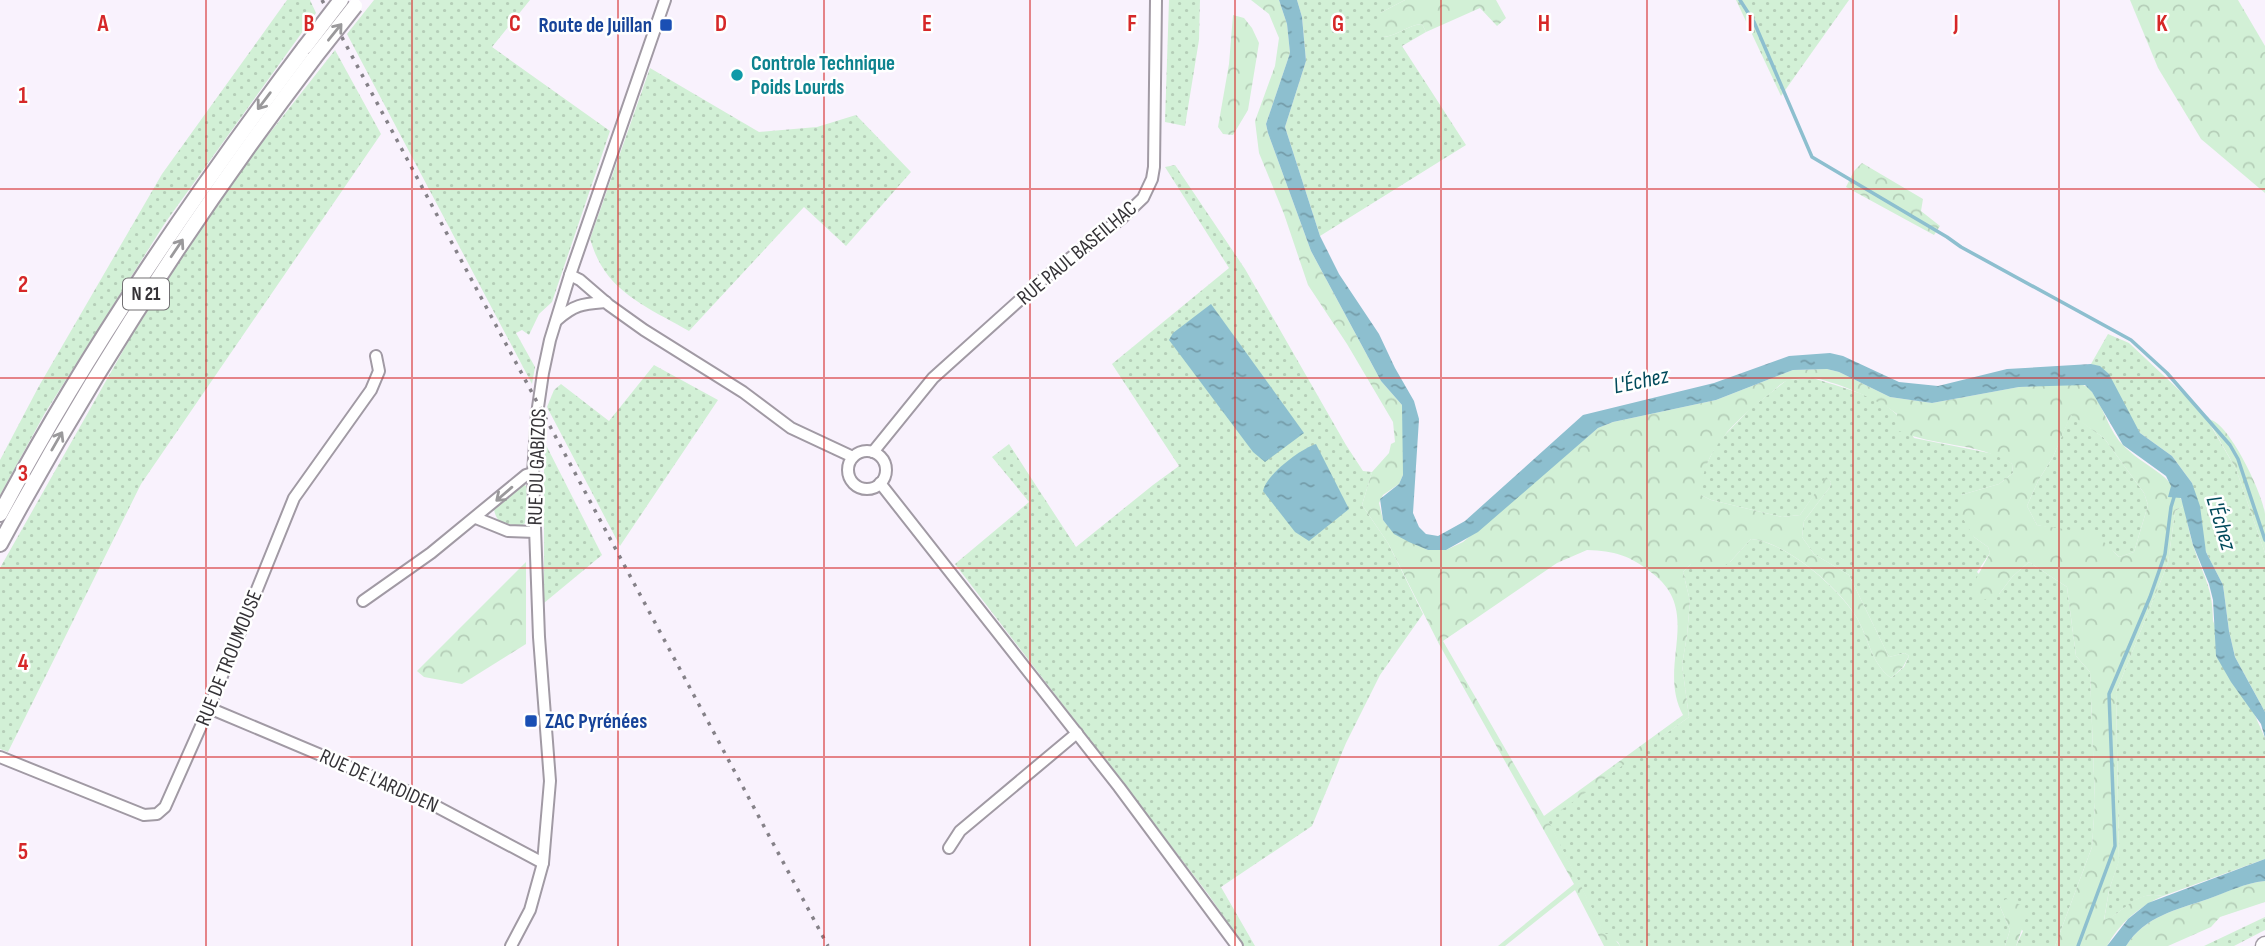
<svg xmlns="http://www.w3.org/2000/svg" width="2265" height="946" viewBox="0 0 2265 946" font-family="'Sofia Sans Condensed',sans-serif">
  <defs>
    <pattern id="grass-dots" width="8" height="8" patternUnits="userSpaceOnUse" patternTransform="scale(1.75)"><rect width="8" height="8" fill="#d2f0d6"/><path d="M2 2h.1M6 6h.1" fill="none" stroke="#b5ceb8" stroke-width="1.8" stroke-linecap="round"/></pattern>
    <pattern id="forest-crowns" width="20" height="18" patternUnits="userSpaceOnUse" patternTransform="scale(1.75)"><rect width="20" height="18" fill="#d2f0d6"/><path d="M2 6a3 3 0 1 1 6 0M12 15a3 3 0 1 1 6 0" fill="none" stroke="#b5ceb8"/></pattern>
    <pattern id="water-ripples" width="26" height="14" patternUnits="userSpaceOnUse" patternTransform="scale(1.75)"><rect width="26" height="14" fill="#8dbfcf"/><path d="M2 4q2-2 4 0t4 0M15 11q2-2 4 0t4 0" fill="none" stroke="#749ca9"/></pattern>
  </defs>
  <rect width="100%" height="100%" fill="#f9f2fd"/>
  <g fill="url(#grass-dots)">
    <path d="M 287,0 L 310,0 L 316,13 L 165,223 L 45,413 L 0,495 L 0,460 L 39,386 L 162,174 Z"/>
    <path d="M 374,0 L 530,0 L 492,47 L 610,131 L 552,302 L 539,314 L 529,335 L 522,330 L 516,333 L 535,367 L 532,384 L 347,34 Z"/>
    <path d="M 1169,0 L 1200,0 L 1199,40 L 1185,126 L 1165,122 Z"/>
    <path d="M 1297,0 L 1405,0 L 1380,13 L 1383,37 C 1397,36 1408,25 1422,24 L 1426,32 L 1402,46 L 1466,145 L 1320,236 L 1285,127 L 1306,61 L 1302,17 Z"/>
    <path d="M 1736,0 L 1849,0 L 1781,96 Z"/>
    <path d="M 335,50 L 381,134 L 141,484 L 8,752 L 0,749 L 0,568 L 128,342 L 189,243 L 243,167 Z"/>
    <path d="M 650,68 L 759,132 L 817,127 L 856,115 L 911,172 L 846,246 L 804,207 L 689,331 C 658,313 619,297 601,265 C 596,257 593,248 590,239 Z"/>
    <path d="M 1175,165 L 1245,269 L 1346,445 L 1363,471 L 1372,472 L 1362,505 L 1388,543 L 1423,614 L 1380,675 L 1346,743 L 1312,826 L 1221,887 L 1255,946 L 1244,946 L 1208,894 L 955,564 L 1029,502 L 992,457 L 1009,444 L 1076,547 L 1153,485 L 1179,466 L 1112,364 L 1229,268 L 1165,167 Z"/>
    <path d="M 2108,334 L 2129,343 L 2211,420 L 2211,426 L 2236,469 L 2265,553 L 2265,712 L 2235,657 L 2229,631 L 2223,585 L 2206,552 L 2192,483 L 2172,456 L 2140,433 L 2100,367 L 2091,364 Z"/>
    <path d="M 654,365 L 718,400 L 620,546 L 547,407 L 554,390 L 561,384 L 609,421 Z"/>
    <path d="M 1813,378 C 1839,387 1873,394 1894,412 C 1902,419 1908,429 1914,438 L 1999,455 L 2012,464 L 2013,473 L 1999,484 L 1961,495 L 1974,537 L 1988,547 L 1990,553 L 1977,572 L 1999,594 L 2013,576 L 2029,562 L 2067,587 L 2076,656 L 2090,672 L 2095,802 L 2092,847 L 2055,946 L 2016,946 L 2023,931 L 1999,904 L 2010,930 L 2005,946 L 1620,946 L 1618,942 L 1605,935 L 1547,819 L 1689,717 L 1682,665 L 1687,635 L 1690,601 L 1683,572 L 1691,564 L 1730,562 L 1751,539 C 1786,542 1839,588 1857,618 C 1869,639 1871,663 1891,678 L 1904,667 L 1909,656 L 1905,653 L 1889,657 L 1849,575 L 1814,554 L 1802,537 L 1804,521 L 1830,487 L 1831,482 L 1826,478 L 1800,515 L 1782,517 L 1711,500 L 1701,495 L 1701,476 L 1717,443 L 1751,408 L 1787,380 Z"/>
    <path d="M 2071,414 L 2104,438 L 2144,493 L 2148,505 L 2134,552 L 2119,557 C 2104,538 2061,530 2037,525 L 2027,506 L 2038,481 L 2053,457 Z"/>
    <path d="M 546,445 L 602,555 L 544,603 L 544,463 Z"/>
    <path d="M 524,484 L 527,487 L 525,523 L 523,525 C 510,525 496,526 494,509 L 518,486 Z"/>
    <path d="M 2184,506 C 2187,519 2189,533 2193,545 C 2203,576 2213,587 2213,621 L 2265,738 L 2265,859 L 2163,896 C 2136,890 2125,912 2104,921 L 2109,890 L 2119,860 L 2116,692 L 2168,563 L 2175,511 Z"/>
    <path d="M 2265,917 L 2265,930 L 2234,946 L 2204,946 Z"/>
  </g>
  <g fill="url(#forest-crowns)" fill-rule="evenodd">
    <path d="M 1251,0 L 1279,0 L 1287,24 L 1290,53 L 1266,124 L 1268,133 L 1311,251 L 1381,381 L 1402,405 L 1404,413 L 1403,475 L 1399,484 L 1383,495 L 1379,503 L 1383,520 L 1394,533 L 1428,550 L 1446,550 L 1463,542 L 1598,428 L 1613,422 L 1716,400 L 1793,370 L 1827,369 L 1839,372 L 1890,397 L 1932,403 L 2019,387 L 2078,383 L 2088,387 C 2103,403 2107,428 2122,444 C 2144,468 2171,471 2184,506 L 2175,511 L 2168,563 L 2116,692 L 2119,861 L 2109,890 L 2104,920 C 2127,912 2133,890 2163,896 C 2140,906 2119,923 2107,946 L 2055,946 L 2092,847 L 2095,802 L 2090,672 L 2076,656 L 2067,587 L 2029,562 L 2013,576 L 1999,594 L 1976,603 L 1970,590 L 1990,553 L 1988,547 L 1974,537 L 1956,507 L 1961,495 L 1999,484 L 2013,473 L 2012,464 C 1979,442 1933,447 1897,430 L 1897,414 C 1881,401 1833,380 1812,378 C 1806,377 1797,379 1790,380 C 1782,381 1775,390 1768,395 C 1736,420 1701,451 1701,495 L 1711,500 L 1782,517 L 1800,515 L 1826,477 L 1831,482 L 1830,487 L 1804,521 L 1802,537 L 1814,554 L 1849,575 L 1889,657 L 1905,653 L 1909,656 L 1903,667 L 1891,678 C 1871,663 1869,639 1857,618 C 1840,588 1786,542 1751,539 L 1730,562 L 1713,573 L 1691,564 L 1683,572 L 1690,601 L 1687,635 L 1682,665 L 1689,717 L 1548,820 L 1605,934 L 1611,934 L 1620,946 L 1604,946 L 1575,890 L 1505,946 L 1498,946 L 1574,884 L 1439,644 L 1388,543 L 1362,505 L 1372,472 L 1389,453 L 1391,444 L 1395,442 L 1393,422 L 1347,344 L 1308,285 L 1284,214 L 1259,153 L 1255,121 L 1275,66 L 1279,38 L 1269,14 ZM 2071,415 L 2104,438 L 2144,493 L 2148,505 L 2134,552 L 2119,557 L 2096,534 L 2037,525 L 2027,506 L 2038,481 L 2053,457 ZM 1587,550 C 1615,551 1629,555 1652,573 C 1704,612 1656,666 1683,715 L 1544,816 L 1443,641 L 1557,563 Z"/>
    <path d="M 1405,0 L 1496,0 L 1506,18 L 1497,26 L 1480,8 L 1426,32 L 1422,24 C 1408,25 1397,36 1383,37 L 1375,29 L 1380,13 Z"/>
    <path d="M 2130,0 L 2238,0 L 2265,46 L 2265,193 L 2201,139 L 2158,68 Z"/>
    <path d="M 1233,15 L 1244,18 L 1252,28 L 1259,43 L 1248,110 L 1233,135 L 1223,134 L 1218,127 L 1229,64 Z"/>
    <path d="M 1862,163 L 1923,199 L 1921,211 L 1940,226 L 1934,235 L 1846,187 L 1854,171 Z"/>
    <path d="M 2211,420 C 2230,425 2263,494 2265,514 C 2265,526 2265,540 2265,553 L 2236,469 L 2211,425 Z"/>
    <path d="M 526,562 L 526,644 L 462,684 L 424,677 L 417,671 Z"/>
    <path d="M 2265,881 L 2265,902 L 2220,917 L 2211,927 L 2168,946 L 2126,946 C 2145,916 2176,910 2208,899 C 2227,892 2244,883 2265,881 Z"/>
    <path d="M 2006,899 L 2021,905 L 2026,918 L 2016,946 L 2005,946 L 2010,930 L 1999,904 Z"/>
  </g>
  <g fill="url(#water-ripples)">
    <path d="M 1279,0 L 1297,0 L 1302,17 L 1306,61 L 1285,127 L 1320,236 L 1339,274 L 1379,334 L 1395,368 L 1414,401 L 1419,419 L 1413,513 L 1419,527 L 1426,534 L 1438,536 L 1465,521 L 1583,415 L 1714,383 L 1789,356 L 1830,353 L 1843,356 L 1899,382 L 1938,386 L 2007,369 L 2091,364 L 2100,366 L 2109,374 L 2140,433 L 2172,456 L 2192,483 L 2200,506 L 2206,552 L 2223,585 L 2229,631 L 2235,657 L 2265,712 L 2265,738 L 2261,724 L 2231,682 L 2216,656 L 2213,600 L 2209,584 L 2193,545 L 2181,498 L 2168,497 L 2171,486 L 2166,476 L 2123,445 L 2092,392 L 2085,385 L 2019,387 L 1932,403 L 1890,397 L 1839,372 L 1827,369 L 1793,370 L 1716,400 L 1613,422 L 1598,428 L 1478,532 L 1446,550 L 1428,550 L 1409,542 L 1394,534 L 1383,520 L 1380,499 L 1399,484 L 1403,475 L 1402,405 L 1381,381 L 1311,251 L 1268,133 L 1266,124 L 1290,53 L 1287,24 Z"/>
    <path d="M 1211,304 L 1304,433 L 1265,462 L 1253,452 L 1169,340 L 1173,333 Z"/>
    <path d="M 1316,444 L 1349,509 L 1309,541 L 1295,532 L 1263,491 C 1266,475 1300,449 1316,444 Z"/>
    <path d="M 2265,859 L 2265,881 C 2244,883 2228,892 2208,899 C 2176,910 2145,916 2126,946 L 2107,946 L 2128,919 L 2148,903 Z"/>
  </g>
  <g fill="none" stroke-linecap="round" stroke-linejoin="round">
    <g stroke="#8dbfcf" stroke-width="3.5">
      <path d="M 1740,0 L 1754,22 L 1812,157 L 1947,237 L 1961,247 L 2131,340 L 2167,373 L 2230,445 L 2238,459 L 2265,540"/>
      <path d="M 2078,946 L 2115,846 L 2109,694 L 2150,597 L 2165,554 L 2171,507 L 2175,494"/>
    </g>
    <g stroke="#a19aa4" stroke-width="14">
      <g id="minor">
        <path d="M 570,275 L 580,280 L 609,305 L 644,330 L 743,392 L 791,428 L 853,457"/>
        <path d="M 557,320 C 575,304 583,304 606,302"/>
        <circle cx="867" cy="470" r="19"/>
        <path d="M 873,452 L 933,378 L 1042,280 L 1122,218 L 1143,198 L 1152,179 L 1154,167 L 1156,0"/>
        <path d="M 880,483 L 1119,787 L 1237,946"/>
        <path d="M 476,518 L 508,531 L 535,532"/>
        <path d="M 363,601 L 431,553 L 526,475 L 533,473"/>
        <path d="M 209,708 L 411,793 L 543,863"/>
        <path d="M 0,757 L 144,815 L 157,814 L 165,807 L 209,708 L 294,498 L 371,390 L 379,371 L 376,356"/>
        <path d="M 949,848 L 960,831 L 1077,733"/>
        <path d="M 511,946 L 530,910 L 543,863 L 550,781 L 539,637 L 533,473 L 537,414 L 543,373 L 550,340 L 570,275 L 665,0"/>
      </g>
    </g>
    <g stroke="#a19aa4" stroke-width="18">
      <g id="major">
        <path d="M 0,514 C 88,349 193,196 305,47"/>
        <path d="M 0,544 C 92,373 197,212 314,58"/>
      </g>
    </g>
    <g stroke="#a19aa4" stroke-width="19">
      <path id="highway" d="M 2264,946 L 2265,945"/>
    </g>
    <use href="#minor" stroke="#fff" stroke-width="10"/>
    <use href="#major" stroke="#fff" stroke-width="14"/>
    <use href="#highway" stroke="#fff" stroke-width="16"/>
    <path stroke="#858188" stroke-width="3.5" stroke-dasharray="3.5 7" stroke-linecap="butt" d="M 322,0 L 828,946"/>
    <g stroke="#a19aa4" stroke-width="18" stroke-linecap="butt">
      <g id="major-bridge">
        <path d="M 305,47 L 341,0"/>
        <path d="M 314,58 L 355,6"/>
      </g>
    </g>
    <use href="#major-bridge" stroke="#fff" stroke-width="14"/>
  </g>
  <defs><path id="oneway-shaft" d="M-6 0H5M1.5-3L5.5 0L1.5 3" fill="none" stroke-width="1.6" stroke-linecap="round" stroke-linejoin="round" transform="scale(1.75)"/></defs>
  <g stroke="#9a999b">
    <use href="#oneway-shaft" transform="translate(335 32) rotate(-51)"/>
    <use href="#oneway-shaft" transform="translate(264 101) rotate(127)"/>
    <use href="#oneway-shaft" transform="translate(177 248) rotate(-56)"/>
    <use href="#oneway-shaft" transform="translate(57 441) rotate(-60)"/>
    <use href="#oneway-shaft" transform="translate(504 494) rotate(139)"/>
  </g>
  <path fill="none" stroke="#d62828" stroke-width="2" stroke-opacity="0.55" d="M 206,0 L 206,946M 412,0 L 412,946M 618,0 L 618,946M 824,0 L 824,946M 1030,0 L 1030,946M 1235,0 L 1235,946M 1441,0 L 1441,946M 1647,0 L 1647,946M 1853,0 L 1853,946M 2059,0 L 2059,946M 0,189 L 2265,189M 0,378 L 2265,378M 0,568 L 2265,568M 0,757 L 2265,757"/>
  <g fill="#1a4fb4" stroke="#fff" stroke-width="2.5">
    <rect x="659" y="18" width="14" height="14" rx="3.5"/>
    <rect x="524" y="714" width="14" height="14" rx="3.5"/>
  </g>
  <circle fill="#0f9aa8" stroke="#fff" stroke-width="2.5" cx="737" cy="75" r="7"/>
  <g text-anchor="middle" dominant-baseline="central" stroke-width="5" stroke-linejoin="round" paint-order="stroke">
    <rect fill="#fff" stroke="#727073" stroke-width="2" x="123" y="278.5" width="46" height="31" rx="5"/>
    <g font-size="19" font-weight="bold" fill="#353337">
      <text x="146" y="294">N 21</text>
    </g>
    <g font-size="21" font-weight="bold" fill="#164399" stroke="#fff" text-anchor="end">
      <text x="652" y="25">Route de Juillan</text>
      <text x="545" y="721" text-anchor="start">ZAC Pyrénées</text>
    </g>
    <g font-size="21" font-weight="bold" fill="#0d838f" stroke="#fff" text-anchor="start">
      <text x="751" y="63">Controle Technique<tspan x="751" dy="24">Poids Lourds</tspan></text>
    </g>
    <g font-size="21" fill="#353337" stroke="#fff">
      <text transform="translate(1077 253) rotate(-40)">RUE PAUL BASEILHAC</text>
      <text transform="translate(537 467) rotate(-88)">RUE DU GABIZOS</text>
      <text transform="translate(229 658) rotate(-68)">RUE DE TROUMOUSE</text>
      <text transform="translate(379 781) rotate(24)">RUE DE L'ARDIDEN</text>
    </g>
    <g font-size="23" font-style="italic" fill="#004a5b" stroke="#fff">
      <text transform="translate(1641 381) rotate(-12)">L'Échez</text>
      <text transform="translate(2221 523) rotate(73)">L'Échez</text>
    </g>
  </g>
  <g font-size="23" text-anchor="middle" font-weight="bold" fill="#d62828" stroke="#fff" stroke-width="5" stroke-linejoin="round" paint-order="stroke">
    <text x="103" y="31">A</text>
    <text x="309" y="31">B</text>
    <text x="515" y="31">C</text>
    <text x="721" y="31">D</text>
    <text x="927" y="31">E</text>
    <text x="1132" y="31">F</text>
    <text x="1338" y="31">G</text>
    <text x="1544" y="31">H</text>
    <text x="1750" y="31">I</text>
    <text x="1956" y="31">J</text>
    <text x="2162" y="31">K</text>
    <text x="23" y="103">1</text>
    <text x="23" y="292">2</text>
    <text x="23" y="481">3</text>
    <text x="23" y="670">4</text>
    <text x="23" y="859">5</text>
  </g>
</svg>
